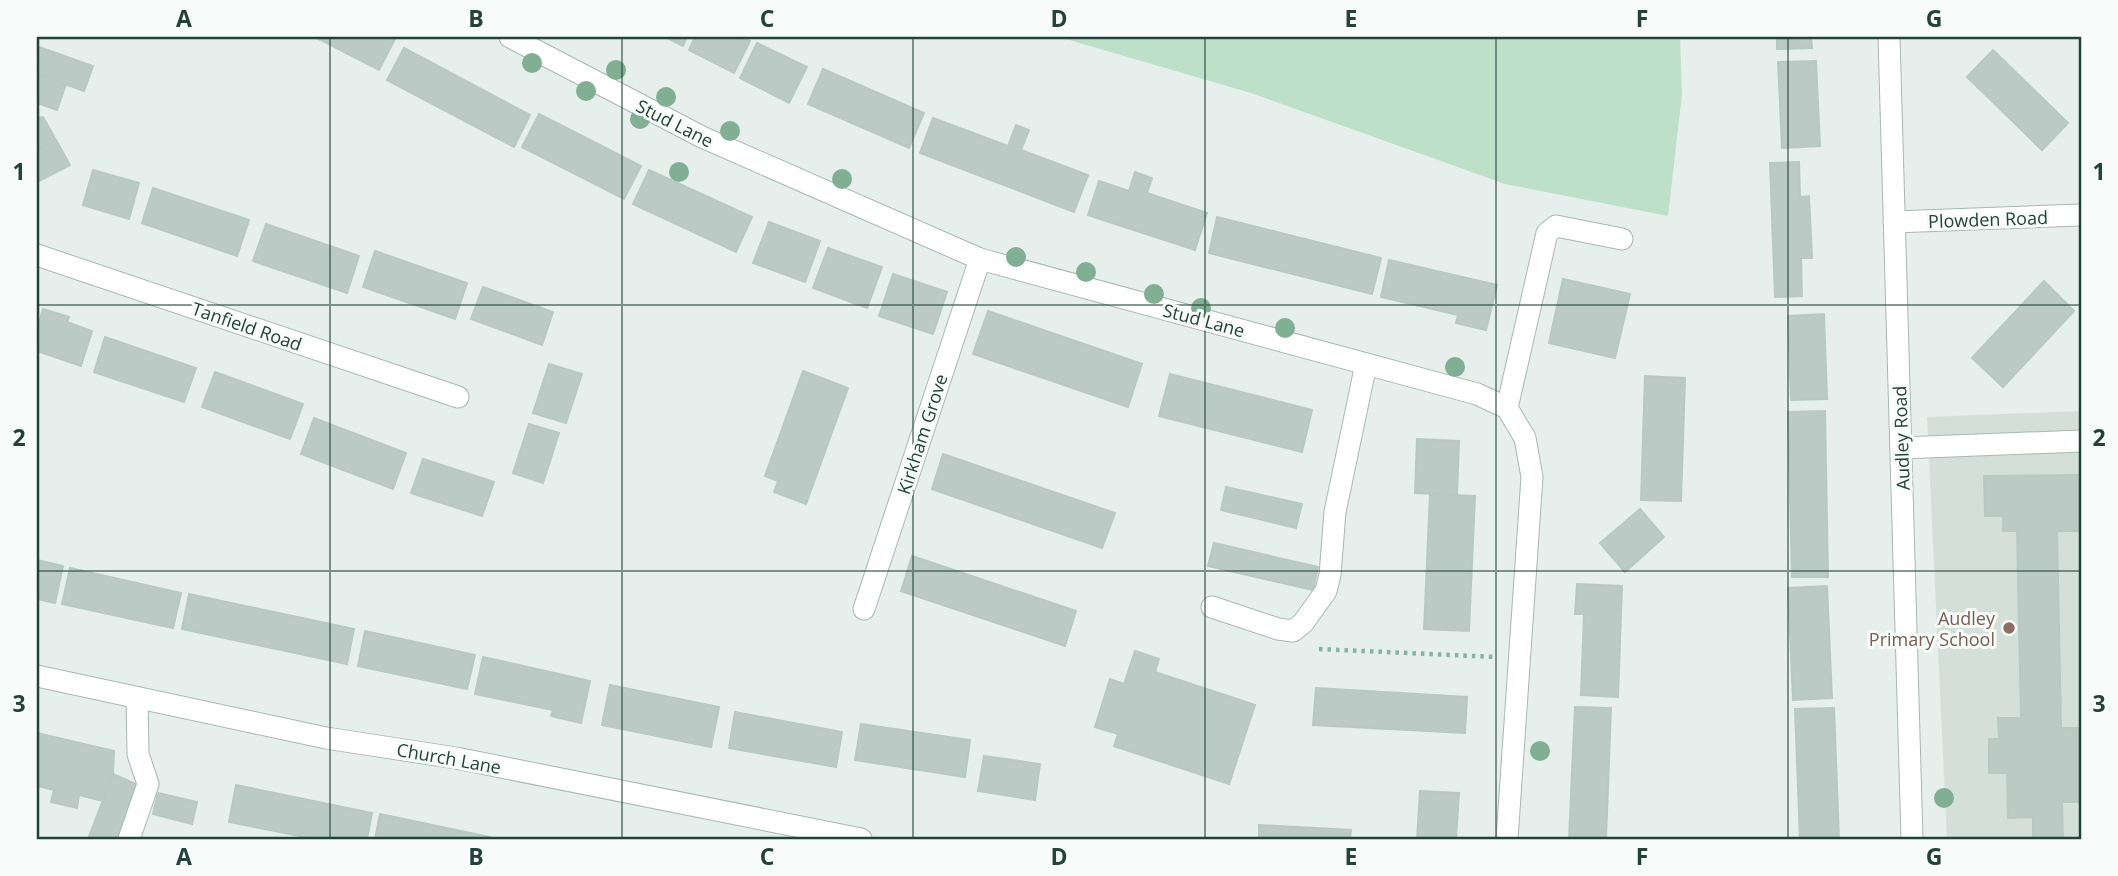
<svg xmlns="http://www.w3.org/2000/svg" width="2118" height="876" viewBox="0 0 2118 876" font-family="'Open Sans',sans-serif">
  <rect width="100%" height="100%" fill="#e6efeb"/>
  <path fill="#d4dfda" d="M 2081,411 L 2081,839 L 1947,839 L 1927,417 Z"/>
  <path fill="#bfe0c8" d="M 1059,37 L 1680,37 L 1682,94 L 1668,216 L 1505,184 L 1251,93 Z"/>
  <g fill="#bbcac4" stroke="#b8c9c2" stroke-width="2">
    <path d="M 315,37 L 396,37 L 379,70 Z"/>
    <path d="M 665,37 L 687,37 L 683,46 Z"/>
    <path d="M 695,37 L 741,37 L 750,41 L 734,73 L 689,50 Z"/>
    <path d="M 1777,37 L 1811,37 L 1812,48 L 1777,49 Z"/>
    <path d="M 757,43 L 807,67 L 789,103 L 740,78 Z"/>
    <path d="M 39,47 L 93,66 L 84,91 L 37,74 Z"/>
    <path d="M 404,48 L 530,115 L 514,147 L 387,80 Z"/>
    <path d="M 1993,50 L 2068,123 L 2042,150 L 1967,77 Z"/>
    <path d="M 1816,61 L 1820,146 L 1782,148 L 1778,62 Z"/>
    <path d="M 823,69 L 924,113 L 909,148 L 808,104 Z"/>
    <path d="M 37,74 L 66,84 L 57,110 L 37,103 Z"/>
    <path d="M 539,114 L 641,166 L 624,199 L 522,147 Z"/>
    <path d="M 43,117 L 56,140 L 37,150 L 37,118 Z"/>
    <path d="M 933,118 L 1008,146 L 1016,125 L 1029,130 L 1021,150 L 1088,175 L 1074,212 L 920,153 Z"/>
    <path d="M 56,140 L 70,165 L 37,182 L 37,150 Z"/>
    <path d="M 1799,162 L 1800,197 L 1809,196 L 1812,258 L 1801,258 L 1802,296 L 1775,297 L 1770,163 Z"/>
    <path d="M 93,170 L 139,183 L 129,219 L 83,205 Z"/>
    <path d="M 649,170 L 752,217 L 736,252 L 633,204 Z"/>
    <path d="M 1135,172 L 1152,178 L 1147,193 L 1207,213 L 1195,250 L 1088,215 L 1099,181 L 1129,191 Z"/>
    <path d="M 153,188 L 249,220 L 237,256 L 142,223 Z"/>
    <path d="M 1217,217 L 1381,258 L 1372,294 L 1209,253 Z"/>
    <path d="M 769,222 L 820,241 L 805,282 L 753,263 Z"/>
    <path d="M 266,224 L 359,256 L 347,293 L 253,261 Z"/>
    <path d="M 828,248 L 882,267 L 867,308 L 813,288 Z"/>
    <path d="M 375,251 L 467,283 L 455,319 L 363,287 Z"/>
    <path d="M 1389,260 L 1497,285 L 1486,330 L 1456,323 L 1458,315 L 1381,297 Z"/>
    <path d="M 893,274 L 947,292 L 933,334 L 879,316 Z"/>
    <path d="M 1563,279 L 1630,294 L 1615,358 L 1549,343 Z"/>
    <path d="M 2044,281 L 2074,311 L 2003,387 L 1972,358 Z"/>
    <path d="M 483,287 L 553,312 L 542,345 L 471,319 Z"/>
    <path d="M 43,309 L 69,317 L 67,322 L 92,331 L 81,366 L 37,351 L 37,329 Z"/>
    <path d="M 988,311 L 1142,364 L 1128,407 L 973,354 Z"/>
    <path d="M 1824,314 L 1827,399 L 1791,400 L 1788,316 Z"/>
    <path d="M 105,337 L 196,368 L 184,402 L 94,372 Z"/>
    <path d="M 549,364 L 582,374 L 566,423 L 533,413 Z"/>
    <path d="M 803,371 L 848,388 L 806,504 L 774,492 L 778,481 L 765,476 Z"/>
    <path d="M 215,372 L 303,404 L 290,439 L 202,407 Z"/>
    <path d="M 1170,374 L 1312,410 L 1302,452 L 1159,416 Z"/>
    <path d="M 1645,376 L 1685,378 L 1681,501 L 1641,500 Z"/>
    <path d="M 1825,411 L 1828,577 L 1792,577 L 1788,412 Z"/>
    <path d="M 314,418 L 406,453 L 393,489 L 301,454 Z"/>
    <path d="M 529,424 L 559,433 L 543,483 L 513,473 Z"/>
    <path d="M 1417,439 L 1459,441 L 1457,495 L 1415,493 Z"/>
    <path d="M 943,454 L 1115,513 L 1102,548 L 932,489 Z"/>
    <path d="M 423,459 L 494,482 L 482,516 L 411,493 Z"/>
    <path d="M 2081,475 L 2081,531 L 2057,531 L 2061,728 L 2081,728 L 2081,802 L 2062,802 L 2063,839 L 2033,839 L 2033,817 L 2008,818 L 2007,773 L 1989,773 L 1989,739 L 1999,739 L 1998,718 L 2021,718 L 2017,531 L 2003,531 L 2003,516 L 1985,516 L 1984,476 Z"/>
    <path d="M 1226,487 L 1302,504 L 1296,528 L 1221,510 Z"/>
    <path d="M 1430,494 L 1475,496 L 1469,631 L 1424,629 Z"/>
    <path d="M 1640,509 L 1664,537 L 1625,572 L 1600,543 Z"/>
    <path d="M 1214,543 L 1318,567 L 1313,590 L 1208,566 Z"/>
    <path d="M 912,556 L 1076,611 L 1065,646 L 901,591 Z"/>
    <path d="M 37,560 L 63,566 L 55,603 L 37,599 Z"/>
    <path d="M 70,568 L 181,593 L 173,628 L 62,604 Z"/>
    <path d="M 1577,584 L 1622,586 L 1618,697 L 1581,695 L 1584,614 L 1575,614 Z"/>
    <path d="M 1827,586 L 1832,698 L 1793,700 L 1788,588 Z"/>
    <path d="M 189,594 L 354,629 L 347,664 L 182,629 Z"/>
    <path d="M 365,631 L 475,655 L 467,689 L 358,666 Z"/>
    <path d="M 1135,651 L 1159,659 L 1155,672 L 1255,705 L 1229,784 L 1114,746 L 1118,734 L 1095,727 L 1110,679 L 1124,684 Z"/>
    <path d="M 483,657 L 590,681 L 581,723 L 551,716 L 553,710 L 475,694 Z"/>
    <path d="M 610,685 L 719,707 L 711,747 L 602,725 Z"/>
    <path d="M 1316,688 L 1467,697 L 1465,733 L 1313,725 Z"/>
    <path d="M 1575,707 L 1611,708 L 1606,839 L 1569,839 Z"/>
    <path d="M 1834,708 L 1839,839 L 1800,839 L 1795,709 Z"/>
    <path d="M 735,712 L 842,732 L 836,767 L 729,748 Z"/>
    <path d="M 861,724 L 970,740 L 965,777 L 855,760 Z"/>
    <path d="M 37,733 L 114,751 L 113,774 L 103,801 L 79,795 L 77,808 L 51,802 L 54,790 L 37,786 Z"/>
    <path d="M 984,756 L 1040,764 L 1035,800 L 978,791 Z"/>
    <path d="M 113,774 L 140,786 L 120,839 L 88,839 Z"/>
    <path d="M 236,785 L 372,813 L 367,839 L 315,839 L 229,822 Z"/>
    <path d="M 1420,791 L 1459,793 L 1456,839 L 1417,839 Z"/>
    <path d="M 158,793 L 197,802 L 192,824 L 153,814 Z"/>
    <path d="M 380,814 L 490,837 L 490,839 L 375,839 Z"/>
    <path d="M 1259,825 L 1351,830 L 1350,839 L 1259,839 Z"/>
  </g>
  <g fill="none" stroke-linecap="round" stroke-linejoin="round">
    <g stroke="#a8b8b2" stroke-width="23">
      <g id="minor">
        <path d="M 510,37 L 702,137 L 980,259 L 1477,394 L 1507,408 L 1525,438 L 1532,477 L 1507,839"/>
        <path d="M 1889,37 L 1912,839"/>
        <path d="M 1894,222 L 2081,215"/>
        <path d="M 37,255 L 458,397"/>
        <path d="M 1507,408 L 1547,233 L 1556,226 L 1622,239"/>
        <path d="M 1901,448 L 2081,441"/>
        <path d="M 1212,607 L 1278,629 L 1293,631 L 1303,623 L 1326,591 L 1330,575 L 1335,512 L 1366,364"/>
        <path d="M 864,609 L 980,259"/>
        <path d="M 37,676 L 326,738 L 456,758 L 861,839"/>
        <path d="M 129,839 L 148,784 L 138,754 L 137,698"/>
      </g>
    </g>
    <path stroke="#86b3a5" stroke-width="4.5" stroke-dasharray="3.5 5" stroke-linecap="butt" d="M 1319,649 L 1496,657"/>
    <use href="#minor" stroke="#fff" stroke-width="21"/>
  </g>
  <g fill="#80af93">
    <circle cx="532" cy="63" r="10"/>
    <circle cx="616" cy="70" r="10"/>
    <circle cx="586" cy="91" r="10"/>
    <circle cx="666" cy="97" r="10"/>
    <circle cx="640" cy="119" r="10"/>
    <circle cx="730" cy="131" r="10"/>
    <circle cx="679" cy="172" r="10"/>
    <circle cx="842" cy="179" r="10"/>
    <circle cx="1016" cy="257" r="10"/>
    <circle cx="1086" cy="272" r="10"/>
    <circle cx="1154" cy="294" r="10"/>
    <circle cx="1201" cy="308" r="10"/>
    <circle cx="1285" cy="328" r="10"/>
    <circle cx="1455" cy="367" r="10"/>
    <circle cx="1540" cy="751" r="10"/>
    <circle cx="1944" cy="798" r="10"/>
  </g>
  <path fill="none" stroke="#24423a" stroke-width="2" stroke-opacity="0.55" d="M 330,37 L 330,839M 622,37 L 622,839M 913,37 L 913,839M 1205,37 L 1205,839M 1496,37 L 1496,839M 1788,37 L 1788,839M 37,305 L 2081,305M 37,571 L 2081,571"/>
  <circle fill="#8d6e63" stroke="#f7fbf9" stroke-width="2.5" cx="2009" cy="628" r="7"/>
  <g text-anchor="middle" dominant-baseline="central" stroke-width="6" stroke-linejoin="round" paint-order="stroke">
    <g font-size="18" fill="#24423a" stroke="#f7fbf9">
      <text transform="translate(675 123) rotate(27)">Stud Lane</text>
      <text transform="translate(1988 219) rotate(-2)">Plowden Road</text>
      <text transform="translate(1204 320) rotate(15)">Stud Lane</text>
      <text transform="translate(247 326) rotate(19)">Tanfield Road</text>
      <text transform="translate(922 434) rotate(-72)">Kirkham Grove</text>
      <text transform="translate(1901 438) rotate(-92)">Audley Road</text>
      <text transform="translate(449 758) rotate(10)">Church Lane</text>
    </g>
    <g font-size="18" fill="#785e54" stroke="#f7fbf9" text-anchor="end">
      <text x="1995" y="618">Audley<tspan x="1995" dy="21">Primary School</tspan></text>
    </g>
  </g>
  <rect width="2118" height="876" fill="none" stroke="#f7fbf9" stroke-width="77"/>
  <rect x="38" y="38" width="2042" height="800" fill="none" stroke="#24423a" stroke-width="2.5"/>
  <g font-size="23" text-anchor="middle" font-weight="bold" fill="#24423a">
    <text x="184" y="27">A</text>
    <text x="476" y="27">B</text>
    <text x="767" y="27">C</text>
    <text x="1059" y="27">D</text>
    <text x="1351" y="27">E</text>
    <text x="1642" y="27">F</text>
    <text x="1934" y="27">G</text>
    <text x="19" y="180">1</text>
    <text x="2099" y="180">1</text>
    <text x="19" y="446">2</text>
    <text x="2099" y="446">2</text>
    <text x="19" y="712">3</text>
    <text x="2099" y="712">3</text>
    <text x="184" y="865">A</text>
    <text x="476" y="865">B</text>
    <text x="767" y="865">C</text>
    <text x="1059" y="865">D</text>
    <text x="1351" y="865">E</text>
    <text x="1642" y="865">F</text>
    <text x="1934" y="865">G</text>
  </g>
</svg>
